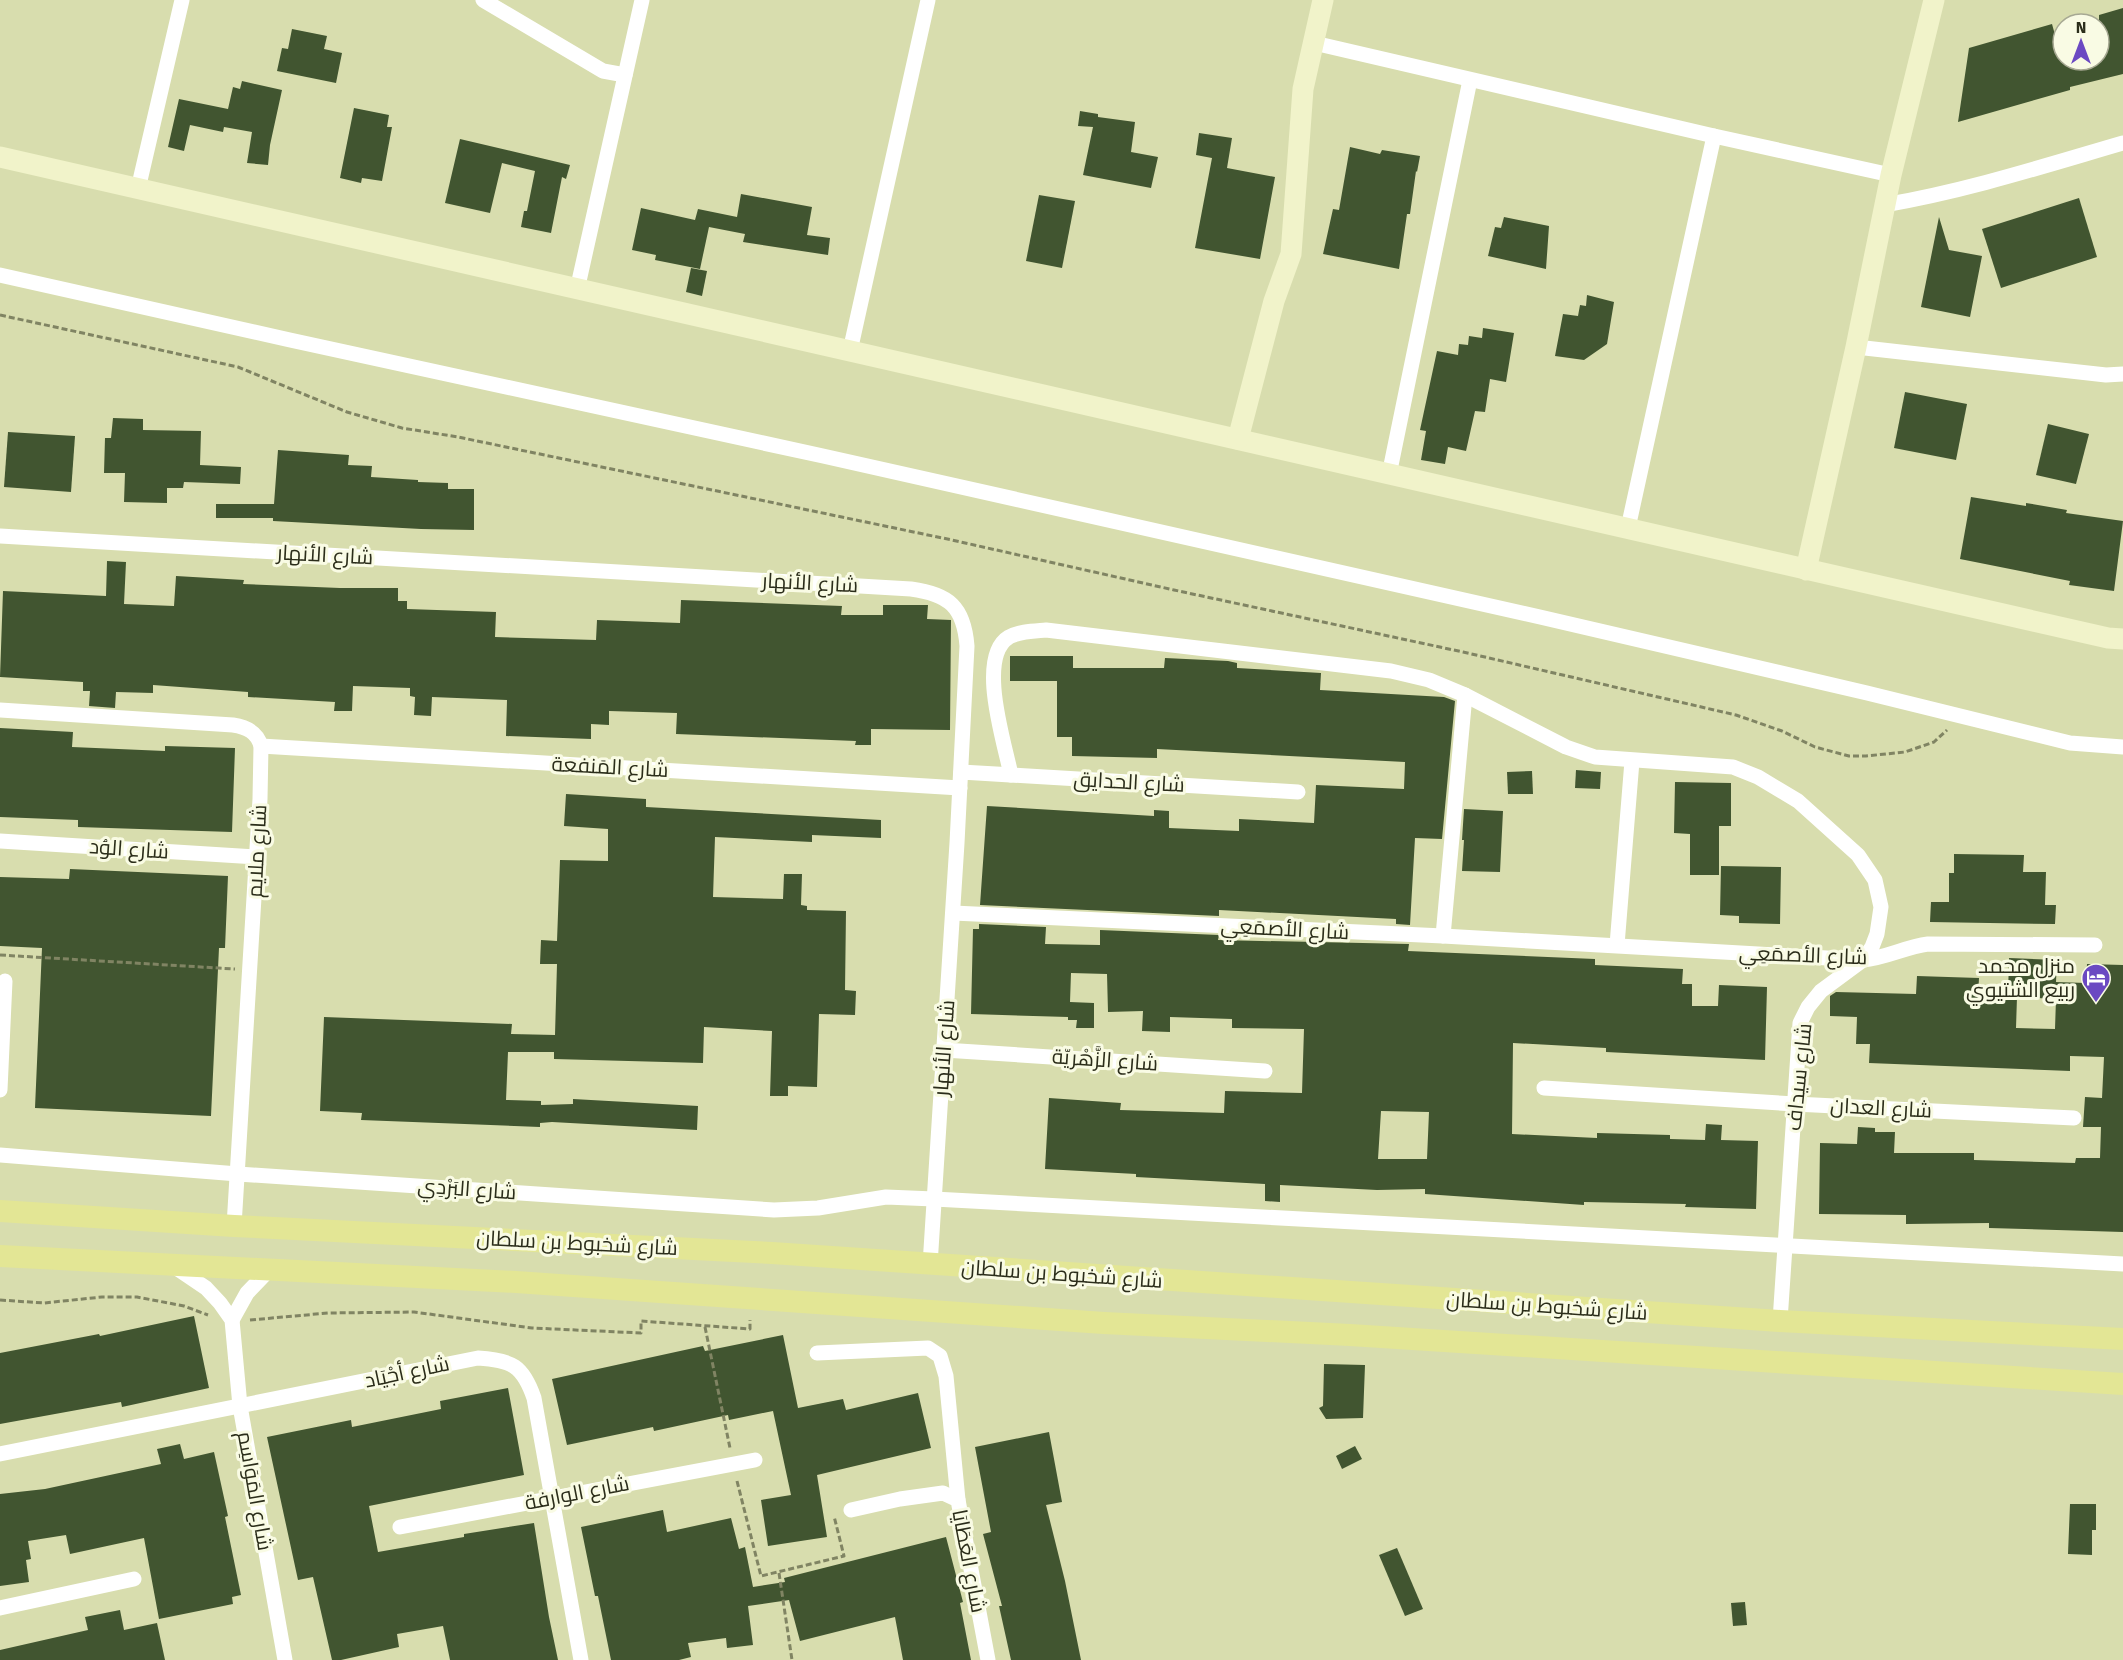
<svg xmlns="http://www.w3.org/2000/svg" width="2123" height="1660" viewBox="0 0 2123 1660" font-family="'Fira Sans',Cairo,sans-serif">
  <rect width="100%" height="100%" fill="#d8ddae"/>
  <g fill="#415530" fill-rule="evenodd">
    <path d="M 2123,8 L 2123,74 L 2070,87 L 2070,90 L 1958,122 L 1969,48 L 2052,24 L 2062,60 L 2099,60 L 2099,15 Z"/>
    <path d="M 292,29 L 327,36 L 324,49 L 342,53 L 336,83 L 277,71 L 282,48 L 288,49 Z"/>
    <path d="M 242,81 L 282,90 L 270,145 L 268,165 L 247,163 L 252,132 L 224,127 L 223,132 L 190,125 L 184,151 L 168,147 L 179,99 L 228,109 L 233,87 L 240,89 Z"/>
    <path d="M 354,108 L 389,115 L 387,127 L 392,127 L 382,181 L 362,178 L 361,183 L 340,178 Z"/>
    <path d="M 1080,111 L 1098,114 L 1098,117 L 1135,122 L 1131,152 L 1158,157 L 1151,188 L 1083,175 L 1093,127 L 1078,126 Z"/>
    <path d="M 1199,133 L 1232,138 L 1227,168 L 1275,177 L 1260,259 L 1195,248 L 1212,158 L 1196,155 Z"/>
    <path d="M 460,139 L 570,165 L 566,179 L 562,177 L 551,233 L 521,227 L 524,211 L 527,211 L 535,171 L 502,163 L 490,213 L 445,203 Z"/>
    <path d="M 1350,147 L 1380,154 L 1382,150 L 1420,156 L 1417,172 L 1416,171 L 1410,214 L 1407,214 L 1399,269 L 1323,254 L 1333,209 L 1339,210 Z"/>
    <path d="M 741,194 L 812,207 L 807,235 L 830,238 L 828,255 L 743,242 L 745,234 L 709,227 L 700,269 L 655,260 L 656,255 L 632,250 L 641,208 L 695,220 L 698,209 L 737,217 Z"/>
    <path d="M 1039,195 L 1075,201 L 1062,268 L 1026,261 Z"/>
    <path d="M 2079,198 L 2097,257 L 2001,288 L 1982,229 Z"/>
    <path d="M 1504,217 L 1549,226 L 1546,269 L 1488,256 L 1495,227 L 1501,228 Z"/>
    <path d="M 1939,217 L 1949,250 L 1982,256 L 1970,317 L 1921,307 Z"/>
    <path d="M 691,268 L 707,271 L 702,296 L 686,292 Z"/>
    <path d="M 1587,295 L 1614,302 L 1607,344 L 1584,360 L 1555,356 L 1563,314 L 1578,316 L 1580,305 L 1586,306 Z"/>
    <path d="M 1483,328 L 1514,333 L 1506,382 L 1490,379 L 1485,412 L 1475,411 L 1466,451 L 1448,447 L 1445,464 L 1421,460 L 1426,431 L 1420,430 L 1437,351 L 1458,355 L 1459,344 L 1468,345 L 1469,336 L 1482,338 Z"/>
    <path d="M 1905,392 L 1967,404 L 1956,460 L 1894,448 Z"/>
    <path d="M 113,418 L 143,419 L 143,430 L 201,431 L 200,465 L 241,467 L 240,484 L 184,482 L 183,488 L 167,488 L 167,503 L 124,502 L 125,473 L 104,473 L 105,438 L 111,438 Z"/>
    <path d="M 2048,424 L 2089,434 L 2076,484 L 2036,475 Z"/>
    <path d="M 8,432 L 75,436 L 71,492 L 4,487 Z"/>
    <path d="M 278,450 L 349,455 L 348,465 L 372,466 L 371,477 L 418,480 L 418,482 L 448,483 L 448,489 L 474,489 L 474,530 L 421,529 L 273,521 L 273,518 L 216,518 L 216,504 L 274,504 Z"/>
    <path d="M 1971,497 L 2026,506 L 2026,503 L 2067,510 L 2066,513 L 2123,521 L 2114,591 L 2069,585 L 2070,581 L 1960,559 Z"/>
    <path d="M 107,561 L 126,562 L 124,604 L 174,606 L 176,576 L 244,580 L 243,584 L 340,588 L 398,588 L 398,601 L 407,601 L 407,609 L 496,612 L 495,637 L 596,640 L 597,620 L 680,623 L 681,600 L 842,606 L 841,615 L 883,615 L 883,605 L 928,605 L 927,619 L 951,620 L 950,730 L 871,729 L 871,745 L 855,745 L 856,741 L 676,734 L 677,713 L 609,711 L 609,725 L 591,724 L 591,739 L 506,736 L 507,700 L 432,697 L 431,716 L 414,715 L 415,697 L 410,696 L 410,688 L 353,686 L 352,711 L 334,711 L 335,702 L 248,697 L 248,692 L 153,685 L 153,693 L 116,692 L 115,708 L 89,706 L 90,691 L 83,691 L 83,682 L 0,677 L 3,591 L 106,596 Z"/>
    <path d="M 1010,656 L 1073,656 L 1073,668 L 1164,668 L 1165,658 L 1228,661 L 1237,663 L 1237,668 L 1321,673 L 1320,690 L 1444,697 L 1455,701 L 1442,839 L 1415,838 L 1410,925 L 1396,924 L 1396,919 L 1219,910 L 1219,916 L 980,905 L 987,806 L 1154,816 L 1154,810 L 1169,811 L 1169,828 L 1239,831 L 1239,819 L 1314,823 L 1316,785 L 1404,789 L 1405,762 L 1157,749 L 1157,758 L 1072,756 L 1072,737 L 1057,737 L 1057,681 L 1010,681 Z"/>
    <path d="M 0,728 L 73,732 L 72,747 L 165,751 L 165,746 L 235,748 L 232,832 L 78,827 L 78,820 L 0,817 Z"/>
    <path d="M 1576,770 L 1601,772 L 1600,789 L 1575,788 Z"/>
    <path d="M 1532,771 L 1533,794 L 1508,794 L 1507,772 Z"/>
    <path d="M 1675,782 L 1731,783 L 1731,826 L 1719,826 L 1719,875 L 1690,875 L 1690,834 L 1674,833 Z"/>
    <path d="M 566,794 L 646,799 L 646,807 L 881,820 L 881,838 L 812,835 L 812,842 L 715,837 L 713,897 L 783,899 L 784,874 L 802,874 L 801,905 L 807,906 L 807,910 L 846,911 L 845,990 L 856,991 L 855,1015 L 819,1014 L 817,1087 L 788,1086 L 788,1096 L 770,1096 L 772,1031 L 704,1027 L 703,1063 L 554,1059 L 554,1052 L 508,1052 L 506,1100 L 541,1101 L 541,1105 L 573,1104 L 573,1099 L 698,1106 L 697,1130 L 552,1122 L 540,1123 L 540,1127 L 361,1120 L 362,1113 L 320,1111 L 324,1017 L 512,1024 L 511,1034 L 555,1035 L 557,964 L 540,964 L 541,940 L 557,941 L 560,860 L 608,861 L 608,829 L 564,826 Z"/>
    <path d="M 1464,809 L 1503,811 L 1500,872 L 1462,871 L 1464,840 L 1462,840 Z"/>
    <path d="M 1954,854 L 2024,855 L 2023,872 L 2046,872 L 2045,905 L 2056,905 L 2055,924 L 1930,922 L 1931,902 L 1949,902 L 1949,873 L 1954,873 Z"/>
    <path d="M 1721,866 L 1781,867 L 1780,924 L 1739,923 L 1739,916 L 1720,915 Z"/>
    <path d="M 70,869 L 228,876 L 225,948 L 219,948 L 211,1116 L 35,1108 L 42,948 L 0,946 L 0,877 L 69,879 Z"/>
    <path d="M 979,924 L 1046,927 L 1045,944 L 1100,945 L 1100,930 L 1219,935 L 1218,940 L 1409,944 L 1408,951 L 1595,959 L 1595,965 L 1683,969 L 1682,984 L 1692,984 L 1692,1006 L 1718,1006 L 1719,985 L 1767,987 L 1765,1060 L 1606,1052 L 1606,1048 L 1513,1043 L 1512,1134 L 1597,1138 L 1597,1133 L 1670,1135 L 1670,1139 L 1705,1140 L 1706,1124 L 1722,1125 L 1721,1140 L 1758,1141 L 1756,1209 L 1685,1207 L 1686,1204 L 1584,1202 L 1584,1205 L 1425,1194 L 1425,1189 L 1377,1190 L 1280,1185 L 1280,1202 L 1265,1201 L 1265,1184 L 1136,1177 L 1136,1174 L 1045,1169 L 1049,1098 L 1121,1103 L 1120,1110 L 1224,1113 L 1225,1091 L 1302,1093 L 1304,1029 L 1232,1028 L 1232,1019 L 1170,1017 L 1170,1032 L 1142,1031 L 1143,1011 L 1108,1012 L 1107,974 L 1071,973 L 1070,1002 L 1094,1003 L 1094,1028 L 1076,1028 L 1077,1020 L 1068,1020 L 1068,1017 L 971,1014 L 973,929 L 979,929 ZM 1381,1111 L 1429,1112 L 1427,1159 L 1378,1159 Z"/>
    <path d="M 2009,958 L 2057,960 L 2056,982 L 2086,983 L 2087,964 L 2123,965 L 2123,1232 L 1989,1228 L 1989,1223 L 1906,1224 L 1906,1215 L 1819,1214 L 1820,1143 L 1857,1144 L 1858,1127 L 1875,1128 L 1875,1132 L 1895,1132 L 1894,1153 L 1974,1153 L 1974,1160 L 2075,1163 L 2076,1158 L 2100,1158 L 2101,1127 L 2083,1127 L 2085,1097 L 2102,1098 L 2104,1057 L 2070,1056 L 2070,1071 L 1869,1063 L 1870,1044 L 1856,1044 L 1857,1017 L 1830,1016 L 1830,996 L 1836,992 L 1916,994 L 1917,976 L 1979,978 L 1978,996 L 2008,997 ZM 2017,997 L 2056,999 L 2055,1029 L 2016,1028 Z"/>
    <path d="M 194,1316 L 209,1388 L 122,1407 L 121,1402 L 0,1424 L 0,1353 L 99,1334 L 100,1336 Z"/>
    <path d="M 783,1335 L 798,1408 L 843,1399 L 846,1410 L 918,1393 L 931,1448 L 817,1475 L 827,1537 L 768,1546 L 761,1500 L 791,1495 L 773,1411 L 729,1420 L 728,1415 L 654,1431 L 653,1427 L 567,1445 L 552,1379 L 703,1346 L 705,1351 Z"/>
    <path d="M 1324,1364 L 1365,1365 L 1363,1418 L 1326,1419 L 1319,1408 L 1323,1406 Z"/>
    <path d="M 508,1388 L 524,1475 L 369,1506 L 378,1552 L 464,1537 L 464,1534 L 534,1523 L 549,1617 L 558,1660 L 450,1660 L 443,1626 L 397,1634 L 399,1647 L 341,1660 L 332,1660 L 313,1577 L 298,1580 L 267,1437 L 351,1420 L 352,1427 L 441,1409 L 440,1401 Z"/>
    <path d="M 1049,1432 L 1062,1502 L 1046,1505 L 1065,1581 L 1081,1660 L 1011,1660 L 999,1606 L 1002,1606 L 983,1534 L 991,1532 L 975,1447 Z"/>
    <path d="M 180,1444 L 184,1459 L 214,1452 L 228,1516 L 225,1517 L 241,1595 L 232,1597 L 233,1604 L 159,1619 L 144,1538 L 70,1554 L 66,1535 L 28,1541 L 31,1559 L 26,1560 L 29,1582 L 0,1586 L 0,1494 L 45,1489 L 161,1464 L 157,1449 Z"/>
    <path d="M 1355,1446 L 1362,1459 L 1342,1469 L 1336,1456 Z"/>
    <path d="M 2070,1504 L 2096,1504 L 2096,1530 L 2092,1530 L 2092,1555 L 2068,1554 Z"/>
    <path d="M 663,1510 L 667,1532 L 731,1518 L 739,1549 L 745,1547 L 753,1587 L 785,1582 L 784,1578 L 946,1537 L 963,1602 L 960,1603 L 971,1660 L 903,1660 L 895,1617 L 800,1641 L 789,1600 L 748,1606 L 753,1645 L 727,1648 L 726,1638 L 688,1643 L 691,1657 L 679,1660 L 611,1660 L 598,1596 L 595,1596 L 581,1527 Z"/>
    <path d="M 1397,1548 L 1423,1609 L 1405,1616 L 1379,1555 Z"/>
    <path d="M 1745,1602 L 1747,1625 L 1733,1626 L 1731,1603 Z"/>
    <path d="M 120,1610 L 124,1630 L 157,1623 L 165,1660 L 0,1660 L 0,1650 L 88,1630 L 85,1617 Z"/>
  </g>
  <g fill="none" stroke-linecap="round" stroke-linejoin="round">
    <g stroke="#808463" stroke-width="3" stroke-dasharray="6 3" stroke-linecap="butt">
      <path d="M 0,315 L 238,367 L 347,412 L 402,428 L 458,437 L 952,540 L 1174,590 L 1463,652 L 1736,715 L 1782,731 L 1815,747 L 1849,756 L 1866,756 L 1905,752 L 1934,742 L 1947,730"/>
      <path d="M 0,955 L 235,969"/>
      <path d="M 0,1300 L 44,1303 L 102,1297 L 137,1297 L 184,1306 L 208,1315"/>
      <path d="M 250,1320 L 328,1313 L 414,1312 L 532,1328 L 641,1333 L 641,1321 L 750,1329 L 750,1320"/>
      <path d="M 705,1327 L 730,1448"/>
      <path d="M 737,1481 L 761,1576 L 844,1556 L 834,1516"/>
      <path d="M 779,1573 L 792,1660"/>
    </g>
    <g stroke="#fff" stroke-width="15">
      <path d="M 483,0 L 603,71 L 625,75"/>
      <path d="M 1314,43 L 1714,136 L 1891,175"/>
      <path d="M 138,189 L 182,0"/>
      <path d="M 1884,205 C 1966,191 2044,166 2123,143"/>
      <path d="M 0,275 L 290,340 L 823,456 L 1540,617 L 1867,693 L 2070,743 L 2123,747"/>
      <path d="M 577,290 L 642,0"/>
      <path d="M 1856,347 L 2106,375 L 2123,374"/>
      <path d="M 850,351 L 928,0"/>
      <path d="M 1389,475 L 1470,80"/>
      <path d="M 1628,528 L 1714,136"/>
      <path d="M 0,536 L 911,589 C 949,594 964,607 967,646 L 957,843 L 930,1265"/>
      <path d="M 0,710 L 233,725 C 247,727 257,732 261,746 L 260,799 L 234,1226"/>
      <path d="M 261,746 L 960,788"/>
      <path d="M 961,772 L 1298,792"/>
      <path d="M 1011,775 C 1005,744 976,657 1009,637 C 1020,631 1034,631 1046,630 L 1391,671 L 1429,680 L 1465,695 L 1566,747 L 1595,757 L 1733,767 L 1758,777 L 1798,801 L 1858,855 L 1875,880 L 1881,907 L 1877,934 L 1872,947 L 1863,960 L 1821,991 L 1808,1007 L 1800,1023 L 1780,1321"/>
      <path d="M 0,841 L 257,857"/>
      <path d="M 953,913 L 1443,936 L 1863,960 C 1886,958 1905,947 1928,944 L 2095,945"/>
      <path d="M 1443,936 L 1465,695"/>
      <path d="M 1617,945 L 1632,761"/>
      <path d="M 944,1050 L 1265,1071"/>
      <path d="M 1544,1088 L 1795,1104 L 2074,1118"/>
      <path d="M 0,1090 L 5,981"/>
      <path d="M 0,1155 L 238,1174 L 774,1210 L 818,1208 L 886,1197 L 934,1199 L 2123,1264"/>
      <path d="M 175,1267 L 206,1288 L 220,1303 L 232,1320 L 240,1406 L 285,1660"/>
      <path d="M 232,1320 L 247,1293 L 269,1270"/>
      <path d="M 817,1353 L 928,1348 L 940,1356 L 946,1376 L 958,1500"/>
      <path d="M 0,1454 L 478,1358 C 512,1360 523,1366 534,1398 L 581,1660"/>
      <path d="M 851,1510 L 900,1499 L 943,1493 L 958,1500 L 988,1660"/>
      <path d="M 400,1527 L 755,1460"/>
      <path d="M 0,1608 L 134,1579"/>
    </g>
    <g stroke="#f1f3ca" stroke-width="21">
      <path d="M 0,157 L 2108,638 L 2123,639"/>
      <path d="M 1238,439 L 1274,301 L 1291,254 L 1303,89 L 1323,0"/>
      <path d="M 1806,570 L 1856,347 L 1891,175 L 1934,0"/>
    </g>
    <g stroke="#e3e695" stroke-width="22">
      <path d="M 0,1211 L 234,1226 L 772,1253 L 1780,1321 L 2123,1339"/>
      <path d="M 0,1256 L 516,1282 L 1104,1323 L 1350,1335 L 2123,1384"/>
    </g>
  </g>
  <defs>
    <g id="hotel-pin" transform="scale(1.5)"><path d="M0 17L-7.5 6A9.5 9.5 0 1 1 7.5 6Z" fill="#6b49c2" stroke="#f9fbe4"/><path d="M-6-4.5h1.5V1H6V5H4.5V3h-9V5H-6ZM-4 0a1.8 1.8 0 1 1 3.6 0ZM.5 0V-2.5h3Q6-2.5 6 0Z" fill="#fff"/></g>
  </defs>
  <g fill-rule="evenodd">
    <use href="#hotel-pin" x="2096" y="978"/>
  </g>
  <g text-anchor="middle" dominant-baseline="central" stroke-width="6" stroke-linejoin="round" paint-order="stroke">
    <g font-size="21" fill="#2b2d1a" stroke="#f9fbe4">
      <text transform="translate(325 555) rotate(3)">شارع الأنهار</text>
      <text transform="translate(810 583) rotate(3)">شارع الأنهار</text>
      <text transform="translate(610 767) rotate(3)">شارع المَنفعة</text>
      <text transform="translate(1129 782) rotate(3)">شارع الحدايق</text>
      <text transform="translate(129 849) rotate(4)">شارع الوُد</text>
      <text transform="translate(257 851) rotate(-87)">شارع ملايم</text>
      <text transform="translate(1285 929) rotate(3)">شارع الأصمَعِي</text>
      <text transform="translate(1803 955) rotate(2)">شارع الأصمَعِي</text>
      <text transform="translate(944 1048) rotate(-86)">شارع الأنهار</text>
      <text transform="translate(1105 1060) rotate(4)">شارع الزَّهْريّة</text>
      <text transform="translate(1799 1077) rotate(-84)">شارع سيداف</text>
      <text transform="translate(1881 1108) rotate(3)">شارع العدان</text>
      <text transform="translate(467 1189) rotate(4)">شارع البَرْدِي</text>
      <text transform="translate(577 1243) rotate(3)">شارع شخبوط بن سلطان</text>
      <text transform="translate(1062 1274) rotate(4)">شارع شخبوط بن سلطان</text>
      <text transform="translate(1547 1306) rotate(4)">شارع شخبوط بن سلطان</text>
      <text transform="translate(407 1372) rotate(-12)">شارع أجْيَاد</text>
      <text transform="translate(255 1491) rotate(80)">شارع المَوَاسِم</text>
      <text transform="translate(577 1493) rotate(-11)">شارع الوارفة</text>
      <text transform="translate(969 1561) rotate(79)">شارع العَطَايَا</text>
    </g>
    <g font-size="21" fill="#2b2d1a" stroke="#f9fbe4" text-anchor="end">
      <text x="2075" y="966">منزل محمد<tspan x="2075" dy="24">ربيع الشتيوي</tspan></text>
    </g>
  </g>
  <g transform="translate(2081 42)"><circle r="28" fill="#f9fbe4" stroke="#a7a993" stroke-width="1.5"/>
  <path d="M0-4.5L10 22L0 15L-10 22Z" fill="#6b49c2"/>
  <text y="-9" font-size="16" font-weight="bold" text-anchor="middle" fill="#2b2d1a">N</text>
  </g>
</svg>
